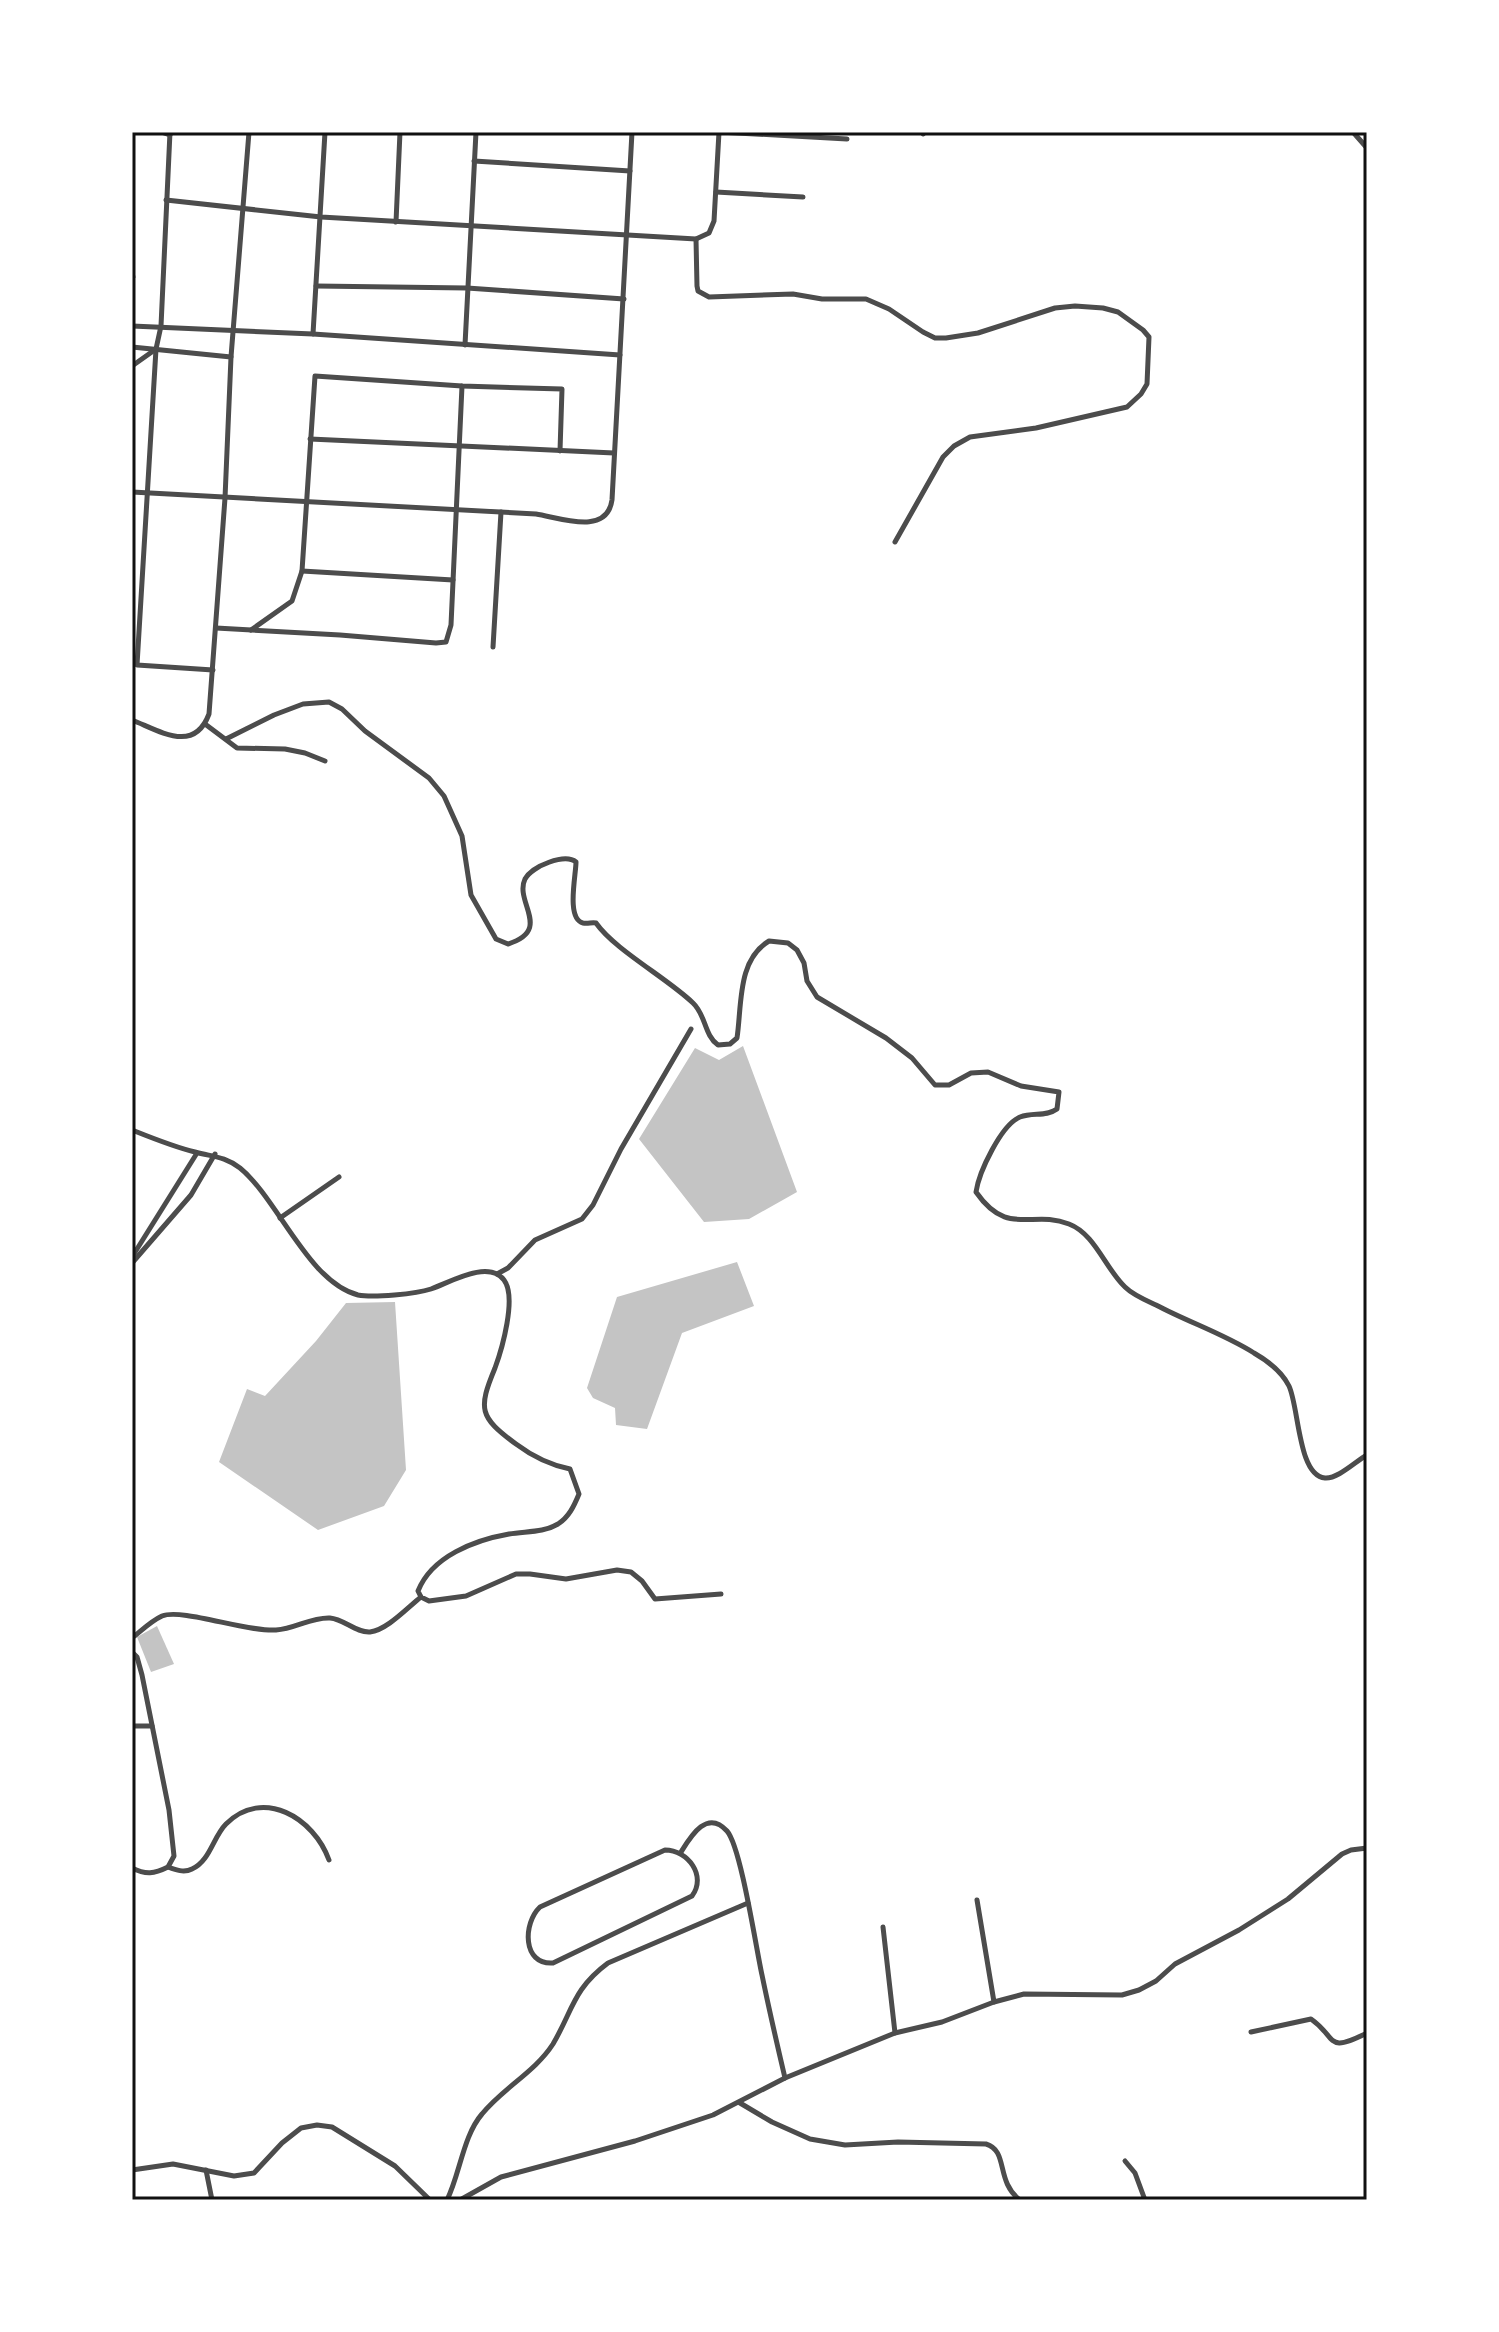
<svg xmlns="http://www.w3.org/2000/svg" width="1499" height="2332" viewBox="0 0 1499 2332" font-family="'Golos Text',sans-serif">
  <rect width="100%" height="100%" fill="#fff"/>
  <g fill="#c4c4c4">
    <path d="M 743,1046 L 797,1192 L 749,1219 L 704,1222 L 639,1139 L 695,1048 L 719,1060 Z"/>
    <path d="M 737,1262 L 754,1306 L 682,1333 L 647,1429 L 616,1425 L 615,1408 L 593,1398 L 587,1388 L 617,1297 Z"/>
    <path d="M 395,1302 L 406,1470 L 384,1506 L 318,1530 L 219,1462 L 247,1389 L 265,1396 L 316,1341 L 346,1303 Z"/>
    <path d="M 157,1626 L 174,1664 L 151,1672 L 137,1637 Z"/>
  </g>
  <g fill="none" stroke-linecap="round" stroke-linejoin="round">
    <g stroke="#4c4c4c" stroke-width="5">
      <path d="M 161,132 L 170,135"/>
      <path d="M 170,132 L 161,326 L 156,349 L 137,665 L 213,670"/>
      <path d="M 719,132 L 847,139"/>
      <path d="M 922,132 L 923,134"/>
      <path d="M 1353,132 L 1367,148"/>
      <path d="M 474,161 L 630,171"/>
      <path d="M 716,192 L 803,197"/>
      <path d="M 166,200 L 321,217 L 696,239 L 709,233 L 714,221 L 719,132"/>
      <path d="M 396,222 L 400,132"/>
      <path d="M 696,239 L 697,286 L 698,291 L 709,297 L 793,294 L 822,299 L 866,299 L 889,309 L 923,332 L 935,338 L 946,338 L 978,333 L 1055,308 L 1075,306 L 1103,308 L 1118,312 L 1143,330 L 1149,337 L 1147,384 L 1141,394 L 1127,407 L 1036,428 L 970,437 L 954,446 L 943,457 L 895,542"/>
      <path d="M 132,278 L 133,277"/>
      <path d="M 316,286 L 467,288 L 624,299"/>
      <path d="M 132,326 L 313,334 L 620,355"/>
      <path d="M 313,334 L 325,132"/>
      <path d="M 465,345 L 476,132"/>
      <path d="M 132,347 L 231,357"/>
      <path d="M 132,366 L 156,349"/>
      <path d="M 310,439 L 614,453"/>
      <path d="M 132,492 L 536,514 C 561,518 607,536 612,500 L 632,132"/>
      <path d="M 302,571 L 453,580"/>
      <path d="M 216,628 L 340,635 L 436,643 L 446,642 L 451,625 L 462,386"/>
      <path d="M 251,630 L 292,601 L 302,571 L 315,376 L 462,386 L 562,389 L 560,451"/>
      <path d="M 493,647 L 501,512"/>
      <path d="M 132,720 C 160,731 194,754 209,714 L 225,498 L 231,357 L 249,132"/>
      <path d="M 205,724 L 237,748 L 285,749 L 305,753 L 325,761"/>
      <path d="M 226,739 L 274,715 L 303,704 L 329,702 L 342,709 L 365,731 L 429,778 L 444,796 L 462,836 L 471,895 L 496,939 L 508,944 C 553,930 514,902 525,879 C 532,866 565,853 576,862 C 576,875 566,919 583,923 C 588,924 592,922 596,923 C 615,950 667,978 693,1003 C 706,1015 704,1035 718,1045 L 730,1044 L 737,1038 C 742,1005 737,960 769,941 L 788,943 L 797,950 L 804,963 L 807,981 L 817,997 L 886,1038 L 912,1058 L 935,1085 L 949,1085 L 971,1073 L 988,1072 L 1021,1086 L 1059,1092 L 1057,1109 C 1046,1117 1033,1112 1020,1117 C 1001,1125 979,1172 976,1192 C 1008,1238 1032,1209 1069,1224 C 1095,1234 1105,1268 1125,1287 C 1133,1295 1145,1300 1156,1305 C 1188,1322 1224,1334 1254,1353 C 1268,1361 1282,1372 1289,1386 C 1299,1407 1298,1476 1325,1478 C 1338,1479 1356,1461 1367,1455"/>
      <path d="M 132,1130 C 152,1138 174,1147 195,1152 C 213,1157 224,1156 240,1168 C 278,1199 308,1282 358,1295 C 373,1298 416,1294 431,1289 C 449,1283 488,1259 504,1280 C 517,1297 502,1349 495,1368 C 478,1409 479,1417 516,1444 C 532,1456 550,1465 570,1469 L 579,1494 C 574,1506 569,1517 558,1524 C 543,1533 526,1531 509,1534 C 475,1540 432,1556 418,1591 L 421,1597 L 429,1601 L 466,1596 L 516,1574 L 530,1574 L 566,1579 L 617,1570 L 631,1572 L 642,1581 L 655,1599 L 721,1594"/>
      <path d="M 280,1218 L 339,1177"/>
      <path d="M 132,1257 L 197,1153"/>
      <path d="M 132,1263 L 191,1195 L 215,1154"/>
      <path d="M 497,1274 L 508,1268 L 535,1240 L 582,1219 L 593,1205 L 621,1149 L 691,1029"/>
      <path d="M 132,1638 C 141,1631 151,1621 162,1616 C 182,1608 246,1632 276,1630 C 295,1629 311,1617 330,1618 C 344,1619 356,1633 370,1632 C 387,1630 407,1608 421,1597"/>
      <path d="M 132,1652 L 137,1657 L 142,1675 L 169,1810 L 174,1856 L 168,1867 C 154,1874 146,1875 132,1868"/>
      <path d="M 132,1726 L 152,1726"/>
      <path d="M 665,1850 C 688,1850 707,1876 692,1896 L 553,1963 C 522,1965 523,1923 540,1907 Z"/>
      <path d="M 681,1852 C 691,1836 707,1809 727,1831 C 741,1847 756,1948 762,1975 C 769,2009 777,2044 785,2078"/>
      <path d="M 168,1867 C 176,1870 184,1873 192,1869 C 210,1861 213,1837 226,1824 C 263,1787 314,1818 329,1860"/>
      <path d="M 977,1900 L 994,2002"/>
      <path d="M 883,1927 L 895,2033"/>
      <path d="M 1251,2032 L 1311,2019 C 1338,2038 1325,2054 1367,2033"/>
      <path d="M 740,2103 L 772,2122 L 810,2139 L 845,2145 L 898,2142 L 986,2144 C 1009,2151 995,2181 1020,2200"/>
      <path d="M 1125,2161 L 1135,2173 L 1145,2200"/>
      <path d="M 132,2170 L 173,2164 L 234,2176 L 254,2173 L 282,2143 L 301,2128 L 317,2125 L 332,2127 L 395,2166 L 430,2200"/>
      <path d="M 206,2170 L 212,2200"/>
      <path d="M 447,2200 C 460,2174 463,2136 482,2114 C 503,2088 535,2072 553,2044 C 573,2010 573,1989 608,1963 L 748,1903"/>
      <path d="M 460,2200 L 501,2177 L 635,2141 L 713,2115 L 785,2078 L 895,2033 L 942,2022 L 994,2002 L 1024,1994 L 1122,1995 L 1139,1990 L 1156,1981 L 1175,1964 L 1239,1930 L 1288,1899 L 1342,1854 L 1351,1850 L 1367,1848"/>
    </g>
  </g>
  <rect width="1499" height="2332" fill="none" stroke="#ffffff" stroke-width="268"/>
  <rect x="134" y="134" width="1231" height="2064" fill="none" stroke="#111" stroke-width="3"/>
</svg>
